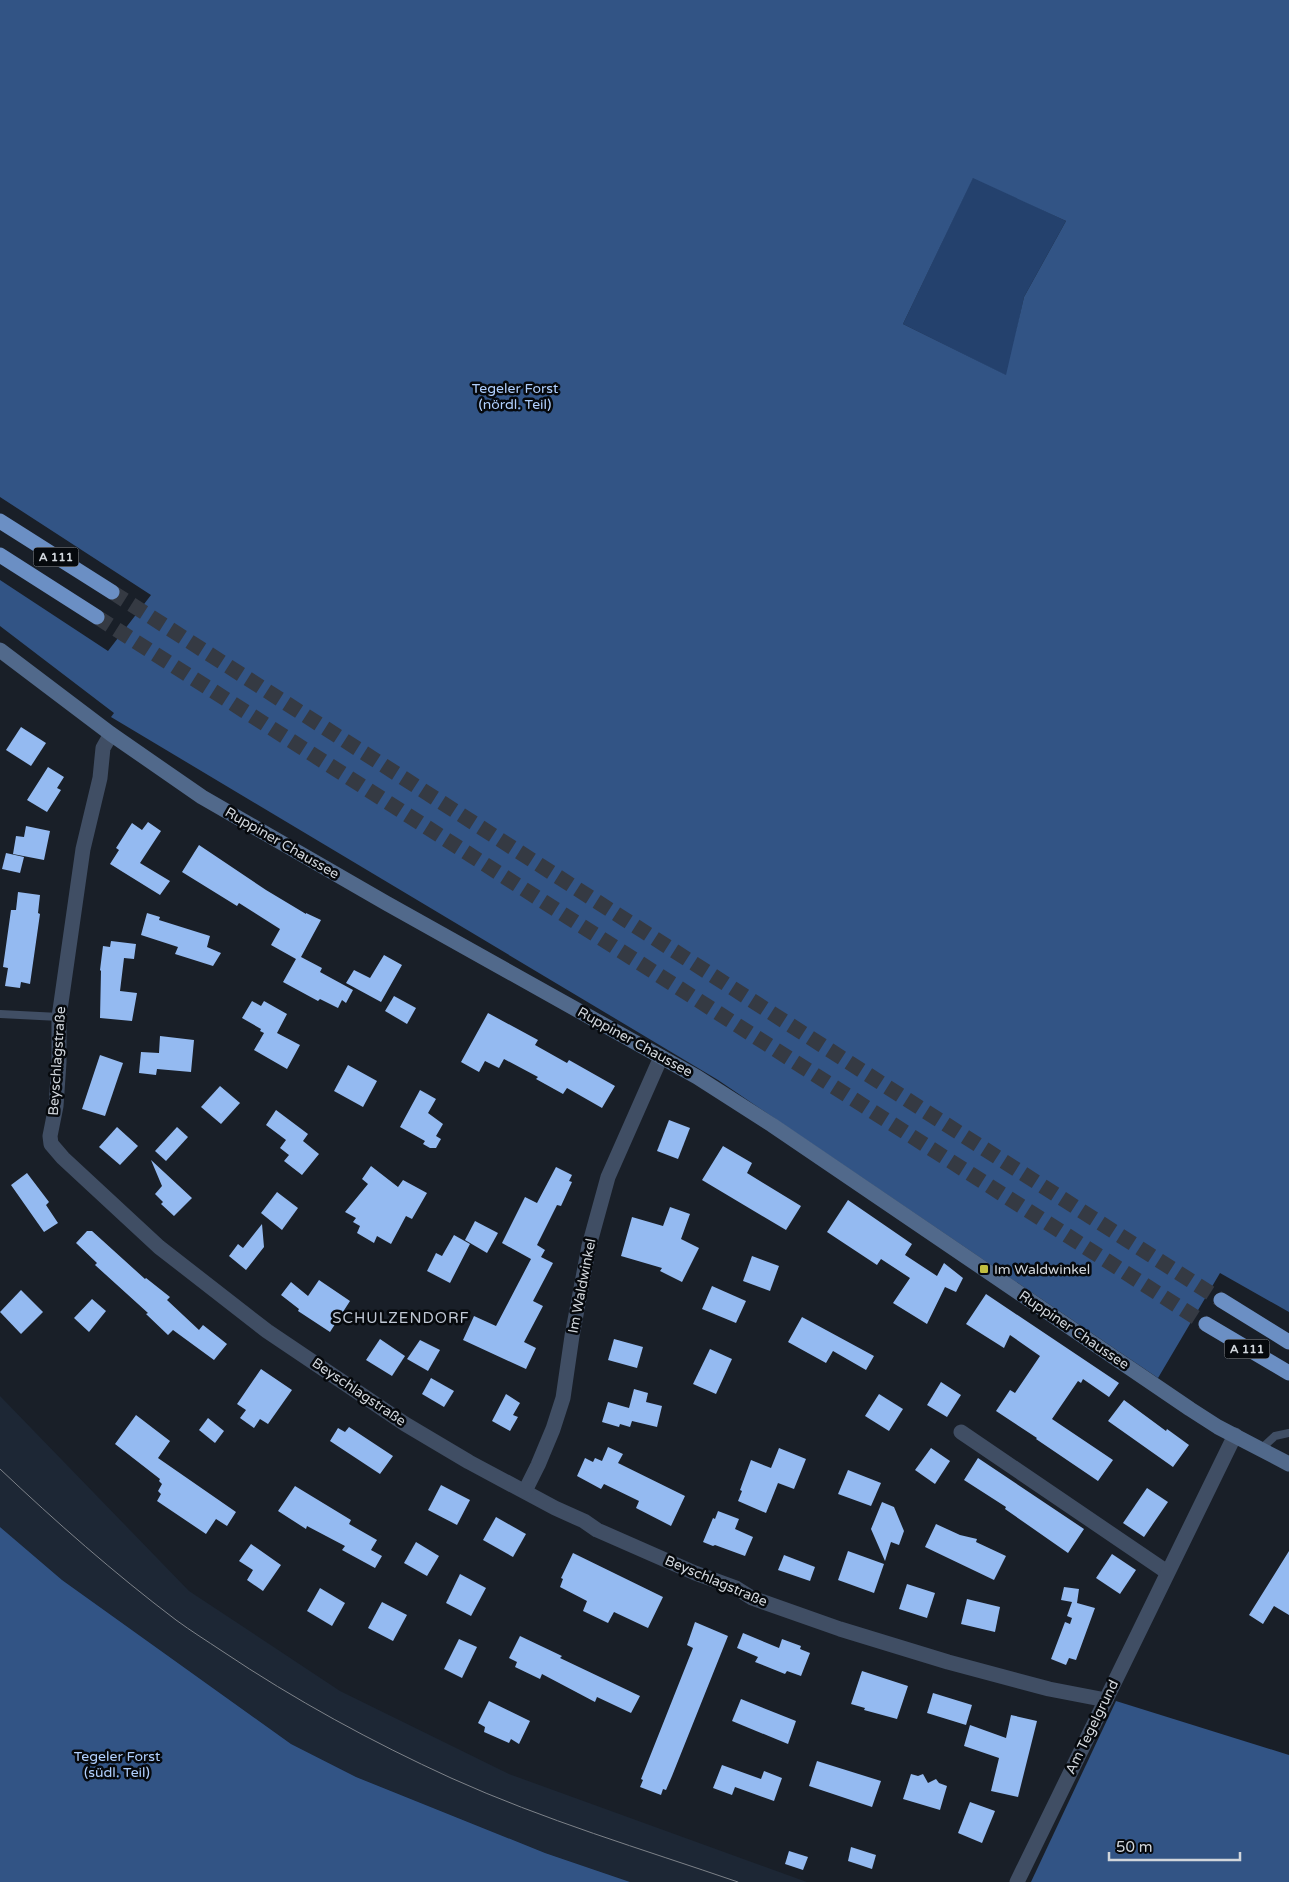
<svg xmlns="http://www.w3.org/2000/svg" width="1289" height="1882" viewBox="0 0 1289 1882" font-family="'Varela Round',sans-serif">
  <rect width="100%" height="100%" fill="#191f28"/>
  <path fill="#1d2735" d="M 0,1396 L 189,1591 L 340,1691 L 509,1774 L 807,1882 L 630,1882 L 545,1853 L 356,1777 L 291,1744 L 62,1580 L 0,1527 Z"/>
  <path fill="#24416d" d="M 973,177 L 1066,221 L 1024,297 L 1007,376 L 903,324 Z"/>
  <g fill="#325485" fill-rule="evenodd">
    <path d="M 0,0 L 1289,0 L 1289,1312 L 1220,1273 L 1158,1378 L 718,1080 L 111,717 L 114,713 L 0,626 L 0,580 L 108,651 L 151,595 L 0,497 ZM 973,178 L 1066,221 L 1024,297 L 1006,375 L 903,324 Z"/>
    <path d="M 0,1527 L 62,1580 L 291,1744 L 356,1777 L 545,1853 L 630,1882 L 0,1882 Z"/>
    <path d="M 1116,1701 L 1289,1755 L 1289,1882 L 1031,1882 Z"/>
  </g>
  <g fill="#94baf1">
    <path d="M 21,727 L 46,743 L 31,766 L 6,750 Z"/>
    <path d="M 48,767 L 64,777 L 57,788 L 61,790 L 47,812 L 27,800 Z"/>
    <path d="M 148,822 L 161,831 L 140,863 L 170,881 L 160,895 L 110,864 L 119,850 L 116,848 L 132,823 L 142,830 Z"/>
    <path d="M 26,826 L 50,831 L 44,860 L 13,854 L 16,836 L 24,837 Z"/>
    <path d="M 199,845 L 266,890 L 306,914 L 306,913 L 321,920 L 301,957 L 322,968 L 320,972 L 353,990 L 346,1003 L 342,1000 L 338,1008 L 320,999 L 318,1001 L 283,982 L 296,959 L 271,945 L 280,929 L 239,903 L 237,906 L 182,872 Z"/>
    <path d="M 6,853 L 24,857 L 20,873 L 2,869 Z"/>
    <path d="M 18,892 L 40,895 L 38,913 L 40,914 L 30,984 L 21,982 L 20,988 L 5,986 L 8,968 L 3,967 L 11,910 L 16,910 Z"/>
    <path d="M 147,913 L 160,917 L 159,920 L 210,936 L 207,947 L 221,953 L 213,966 L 175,954 L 178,947 L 141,935 Z"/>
    <path d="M 111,941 L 136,944 L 134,959 L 124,958 L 120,991 L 137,993 L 132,1021 L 100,1018 L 101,971 L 100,970 L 103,946 L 110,947 Z"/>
    <path d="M 384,955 L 402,965 L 381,1002 L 346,983 L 354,970 L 370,978 Z"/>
    <path d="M 394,996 L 416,1008 L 407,1024 L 385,1011 Z"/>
    <path d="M 252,1001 L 261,1006 L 264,1001 L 287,1014 L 277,1033 L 300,1045 L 287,1069 L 254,1050 L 264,1033 L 260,1031 L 261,1029 L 242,1018 Z"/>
    <path d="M 488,1013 L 538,1040 L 535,1045 L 567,1063 L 569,1060 L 615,1086 L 602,1108 L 567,1088 L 563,1094 L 536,1079 L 538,1077 L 504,1059 L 499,1068 L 485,1061 L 479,1072 L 461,1062 Z"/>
    <path d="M 160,1036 L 194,1040 L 191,1072 L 157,1069 L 156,1075 L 139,1073 L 141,1052 L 159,1053 Z"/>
    <path d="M 100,1055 L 123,1063 L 105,1116 L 82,1109 Z"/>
    <path d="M 348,1065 L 377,1081 L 363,1107 L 334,1091 Z"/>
    <path d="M 220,1086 L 240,1103 L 221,1124 L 201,1107 Z"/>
    <path d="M 420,1090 L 436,1099 L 428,1113 L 443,1124 L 436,1136 L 441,1139 L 436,1148 L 430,1148 L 423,1144 L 425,1141 L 400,1127 Z"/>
    <path d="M 276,1110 L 308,1134 L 303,1141 L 319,1154 L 302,1175 L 284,1161 L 289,1155 L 280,1148 L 286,1140 L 266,1125 Z"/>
    <path d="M 669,1120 L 690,1128 L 678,1159 L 657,1151 Z"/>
    <path d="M 117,1127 L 138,1146 L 120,1165 L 99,1147 Z"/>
    <path d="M 177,1127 L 188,1137 L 166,1161 L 155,1151 Z"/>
    <path d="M 723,1146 L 752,1163 L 747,1173 L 801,1206 L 786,1230 L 702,1180 Z"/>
    <path d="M 151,1160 L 192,1198 L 174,1216 L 161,1204 L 163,1202 L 155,1194 L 162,1186 Z"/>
    <path d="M 371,1166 L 398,1187 L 403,1180 L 427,1193 L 412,1219 L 406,1216 L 391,1244 L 377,1236 L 374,1243 L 357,1233 L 360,1226 L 353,1222 L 356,1218 L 345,1212 L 368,1184 L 362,1179 Z"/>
    <path d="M 556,1167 L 572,1175 L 569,1181 L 572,1182 L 561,1206 L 557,1205 L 537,1245 L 545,1250 L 541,1257 L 553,1263 L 533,1301 L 543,1306 L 524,1342 L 536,1348 L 526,1369 L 463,1340 L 474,1316 L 496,1326 L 531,1259 L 502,1243 L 525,1197 L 537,1203 Z"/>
    <path d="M 27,1173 L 49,1202 L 46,1205 L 58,1223 L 44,1232 L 11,1185 Z"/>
    <path d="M 277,1192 L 298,1208 L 282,1230 L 261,1213 Z"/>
    <path d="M 848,1200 L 912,1244 L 905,1255 L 937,1276 L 944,1263 L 963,1278 L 956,1292 L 945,1287 L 927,1324 L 893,1303 L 910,1278 L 881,1259 L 877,1265 L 827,1232 Z"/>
    <path d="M 670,1207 L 690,1214 L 681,1239 L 699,1248 L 682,1282 L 660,1271 L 662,1268 L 621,1256 L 632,1217 L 663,1226 Z"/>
    <path d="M 475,1221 L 498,1233 L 487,1253 L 465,1240 Z"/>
    <path d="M 262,1224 L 264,1247 L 246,1270 L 229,1256 L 238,1244 L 243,1248 Z"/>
    <path d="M 87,1231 L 92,1231 L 145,1279 L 146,1278 L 170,1297 L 167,1300 L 199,1330 L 203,1325 L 227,1344 L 214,1360 L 173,1330 L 168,1335 L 146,1314 L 148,1313 L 95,1265 L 97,1263 L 76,1243 Z"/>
    <path d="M 454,1235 L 470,1244 L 450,1283 L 427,1271 L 436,1253 L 442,1256 Z"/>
    <path d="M 752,1256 L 779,1266 L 770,1291 L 743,1281 Z"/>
    <path d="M 319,1280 L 350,1301 L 330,1332 L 298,1311 L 299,1309 L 281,1295 L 291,1282 L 308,1296 Z"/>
    <path d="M 712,1286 L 746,1301 L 736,1323 L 702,1309 Z"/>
    <path d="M 21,1290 L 43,1312 L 21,1334 L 0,1312 Z"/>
    <path d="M 986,1294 L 1119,1383 L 1109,1397 L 1083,1379 L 1081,1383 L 1078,1381 L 1052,1419 L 1113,1460 L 1098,1481 L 1036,1439 L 1037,1438 L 996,1411 L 1010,1390 L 1015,1393 L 1040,1356 L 1010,1335 L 1004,1348 L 966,1324 Z"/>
    <path d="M 92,1299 L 106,1311 L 89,1332 L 74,1318 Z"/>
    <path d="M 802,1317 L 874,1356 L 866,1370 L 833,1351 L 826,1363 L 788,1342 Z"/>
    <path d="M 380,1339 L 405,1356 L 392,1376 L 366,1360 Z"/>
    <path d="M 614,1339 L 643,1347 L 637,1368 L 608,1360 Z"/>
    <path d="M 420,1340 L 440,1350 L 428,1371 L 407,1359 Z"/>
    <path d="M 710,1349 L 732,1359 L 716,1394 L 693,1384 Z"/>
    <path d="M 261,1369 L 292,1390 L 268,1424 L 260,1419 L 254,1428 L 240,1418 L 246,1410 L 237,1404 Z"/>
    <path d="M 431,1378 L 454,1391 L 444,1407 L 422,1394 Z"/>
    <path d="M 941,1382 L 961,1395 L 947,1417 L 927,1405 Z"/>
    <path d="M 634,1389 L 648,1393 L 646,1402 L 662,1406 L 657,1427 L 632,1421 L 630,1427 L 620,1424 L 619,1427 L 602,1422 L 608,1402 L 629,1408 Z"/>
    <path d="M 506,1394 L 520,1403 L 513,1415 L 518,1417 L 510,1431 L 492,1421 Z"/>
    <path d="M 879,1394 L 903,1409 L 889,1431 L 865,1416 Z"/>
    <path d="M 1124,1400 L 1166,1431 L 1167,1429 L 1189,1445 L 1173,1467 L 1108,1421 Z"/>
    <path d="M 136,1415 L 170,1441 L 158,1458 L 236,1512 L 227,1526 L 216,1519 L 206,1534 L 157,1501 L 161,1494 L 158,1491 L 162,1484 L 159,1481 L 160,1479 L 115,1444 Z"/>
    <path d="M 208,1418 L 224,1431 L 215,1443 L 199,1430 Z"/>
    <path d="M 349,1427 L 393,1456 L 380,1474 L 330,1441 L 338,1428 L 345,1432 Z"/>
    <path d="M 608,1447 L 623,1454 L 618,1463 L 685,1496 L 671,1526 L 636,1508 L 639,1501 L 604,1484 L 601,1489 L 577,1476 L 585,1458 L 593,1462 L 595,1458 L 602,1461 Z"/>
    <path d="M 779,1448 L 806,1459 L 794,1489 L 778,1483 L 766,1513 L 738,1501 L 742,1491 L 740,1490 L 751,1460 L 771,1468 Z"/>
    <path d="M 931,1448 L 950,1461 L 935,1484 L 915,1470 Z"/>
    <path d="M 978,1458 L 1084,1529 L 1068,1553 L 1005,1509 L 1006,1507 L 964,1480 Z"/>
    <path d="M 848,1470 L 881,1483 L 871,1506 L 838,1494 Z"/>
    <path d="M 441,1485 L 470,1500 L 457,1525 L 428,1510 Z"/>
    <path d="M 295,1486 L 351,1520 L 349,1524 L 377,1540 L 371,1550 L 382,1556 L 375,1568 L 342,1550 L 345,1546 L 307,1526 L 306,1529 L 278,1511 Z"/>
    <path d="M 1147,1488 L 1168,1502 L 1144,1537 L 1123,1523 Z"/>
    <path d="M 882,1502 L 894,1507 L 904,1531 L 899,1545 L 891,1542 L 885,1561 L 871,1529 Z"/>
    <path d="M 718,1511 L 739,1519 L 735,1529 L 753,1537 L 745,1556 L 715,1545 L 713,1546 L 703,1542 L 713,1518 L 715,1519 Z"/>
    <path d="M 496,1517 L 526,1534 L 513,1557 L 483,1540 Z"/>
    <path d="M 936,1524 L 960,1535 L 977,1539 L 976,1542 L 1006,1556 L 994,1580 L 925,1547 Z"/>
    <path d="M 416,1542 L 439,1556 L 427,1576 L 404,1563 Z"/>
    <path d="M 251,1544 L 281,1565 L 263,1591 L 247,1580 L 253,1570 L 239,1561 Z"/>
    <path d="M 848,1551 L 884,1564 L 874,1593 L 838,1580 Z"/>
    <path d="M 1289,1551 L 1289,1615 L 1274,1606 L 1263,1624 L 1249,1615 Z"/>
    <path d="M 573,1553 L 663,1597 L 648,1628 L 614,1612 L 608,1623 L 583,1611 L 587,1601 L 560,1587 L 563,1579 L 561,1578 Z"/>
    <path d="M 1112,1554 L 1136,1570 L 1120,1594 L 1096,1578 Z"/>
    <path d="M 784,1555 L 815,1567 L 810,1581 L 778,1570 Z"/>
    <path d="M 460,1574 L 486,1588 L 471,1616 L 446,1603 Z"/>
    <path d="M 907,1584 L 935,1593 L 927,1618 L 899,1609 Z"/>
    <path d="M 1064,1587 L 1079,1589 L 1077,1603 L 1095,1608 L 1076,1660 L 1069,1658 L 1066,1665 L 1051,1659 L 1065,1622 L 1070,1624 L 1072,1618 L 1067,1616 L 1072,1602 L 1061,1600 Z"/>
    <path d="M 320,1588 L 345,1603 L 332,1626 L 307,1611 Z"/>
    <path d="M 967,1599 L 1000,1607 L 995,1632 L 961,1624 Z"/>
    <path d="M 382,1602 L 407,1615 L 393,1641 L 368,1628 Z"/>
    <path d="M 695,1622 L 728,1636 L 672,1776 L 666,1790 L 663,1789 L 661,1795 L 640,1787 L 643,1780 L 641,1779 L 693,1648 L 687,1645 Z"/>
    <path d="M 743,1633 L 779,1648 L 782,1639 L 801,1646 L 800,1649 L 810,1653 L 801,1676 L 787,1671 L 785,1674 L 755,1662 L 758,1657 L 737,1648 Z"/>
    <path d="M 520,1636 L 562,1656 L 560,1658 L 640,1696 L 631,1713 L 597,1697 L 595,1702 L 542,1674 L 540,1679 L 515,1667 L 517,1662 L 509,1658 Z"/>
    <path d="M 459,1639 L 477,1647 L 462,1678 L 444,1669 Z"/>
    <path d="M 862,1671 L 908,1686 L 897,1719 L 864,1710 L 865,1708 L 851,1704 Z"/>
    <path d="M 933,1693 L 972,1705 L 966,1725 L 927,1713 Z"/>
    <path d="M 741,1699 L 796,1721 L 788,1744 L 732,1721 Z"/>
    <path d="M 489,1701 L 530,1721 L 519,1744 L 511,1739 L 509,1743 L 484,1732 L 485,1727 L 478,1723 Z"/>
    <path d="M 1011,1715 L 1037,1721 L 1018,1797 L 991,1791 L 999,1758 L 964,1746 L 970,1725 L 1006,1738 Z"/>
    <path d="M 817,1761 L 881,1781 L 872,1807 L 809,1786 Z"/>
    <path d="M 722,1765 L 761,1779 L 764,1771 L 782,1778 L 774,1801 L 735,1787 L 732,1795 L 713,1788 Z"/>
    <path d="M 911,1774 L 918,1776 L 923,1774 L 928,1783 L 936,1779 L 939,1783 L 947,1786 L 940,1810 L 903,1799 Z"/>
    <path d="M 970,1802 L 995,1811 L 982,1843 L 958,1833 Z"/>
    <path d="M 851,1847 L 876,1855 L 872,1869 L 848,1861 Z"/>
    <path d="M 789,1851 L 808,1857 L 803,1870 L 785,1864 Z"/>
  </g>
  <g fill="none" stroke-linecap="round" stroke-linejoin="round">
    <g stroke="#353a43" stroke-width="15" stroke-dasharray="15 8" stroke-linecap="butt">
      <path d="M 112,592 L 1221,1300"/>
      <path d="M 97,617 L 1206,1324"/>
    </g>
    <g stroke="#404e64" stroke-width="8">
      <path d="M 0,1014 L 59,1017"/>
      <path d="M 1261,1449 L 1275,1436 L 1289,1433"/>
    </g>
    <g stroke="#404e64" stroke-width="15">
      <path d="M 111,734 L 103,748 L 100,778 L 83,849 L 59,1017 L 59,1062 L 56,1106 L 50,1136 L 51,1144 L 63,1158 L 159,1247 L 267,1331 L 405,1424 L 469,1462 L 555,1508 L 584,1521 L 597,1530 L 695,1573 L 736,1588 L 752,1598 L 840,1629 L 948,1662 L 1049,1689 L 1106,1700"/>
      <path d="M 961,1432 L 1167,1572"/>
      <path d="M 525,1491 L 538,1465 L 553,1429 L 563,1398 L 572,1336 L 589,1246 L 608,1177 L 661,1057"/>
      <path d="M 1017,1882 L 1235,1435"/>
    </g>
    <path stroke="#51698b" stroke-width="15" d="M 0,650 L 111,734 L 202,797 L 386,903 L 697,1077 L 772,1125 L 1190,1409 L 1218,1427 L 1289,1464"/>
    <g stroke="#6b8fc4" stroke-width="15">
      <path d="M 0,521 L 112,592"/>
      <path d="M 0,555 L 97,617"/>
      <path d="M 1221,1300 L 1289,1342"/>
      <path d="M 1206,1324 L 1289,1373"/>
    </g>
    <path stroke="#7d8289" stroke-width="1" d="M 0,1469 C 56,1522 114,1573 176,1620 C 191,1631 207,1641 222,1651 C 295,1700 372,1742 451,1778 C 544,1820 642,1849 738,1882"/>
  </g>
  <rect fill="#c1be40" stroke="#06090d" stroke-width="2" x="979" y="1264" width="10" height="10" rx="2.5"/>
  <g text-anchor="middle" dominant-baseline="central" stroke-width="5" stroke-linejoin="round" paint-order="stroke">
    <g fill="#06090d" stroke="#94989e" stroke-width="1">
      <rect x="33.5" y="547.5" width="45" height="19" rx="4"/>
      <rect x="1224.5" y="1339.5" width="45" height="19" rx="4"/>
    </g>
    <g font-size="12" font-weight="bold" fill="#d1d6dc">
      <text x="56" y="557">A 111</text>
      <text x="1247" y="1349">A 111</text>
    </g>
    <g font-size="14" fill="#b1d0fe" stroke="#06090d">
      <text x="515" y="388">Tegeler Forst<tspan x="515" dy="16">(nördl. Teil)</tspan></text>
      <text x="117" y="1756">Tegeler Forst<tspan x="117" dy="16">(südl. Teil)</tspan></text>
    </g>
    <g font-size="14" fill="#d1d6dc" stroke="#06090d">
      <text transform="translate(282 843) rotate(30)">Ruppiner Chaussee</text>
      <text transform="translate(635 1042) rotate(29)">Ruppiner Chaussee</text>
      <text transform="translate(57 1061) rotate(-86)">Beyschlagstraße</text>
      <text transform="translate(582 1286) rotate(-79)">Im Waldwinkel</text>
      <text transform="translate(1074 1330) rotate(34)">Ruppiner Chaussee</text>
      <text transform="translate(359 1392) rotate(34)">Beyschlagstraße</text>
      <text transform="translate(716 1581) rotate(23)">Beyschlagstraße</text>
      <text transform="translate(1092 1727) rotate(-64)">Am Tegelgrund</text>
    </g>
    <g font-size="14" fill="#d1d6dc" stroke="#06090d" text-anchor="start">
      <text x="994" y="1269">Im Waldwinkel</text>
    </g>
    <g font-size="15" letter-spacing="1" fill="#c0c8d5" stroke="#06090d">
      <text x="401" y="1318">SCHULZENDORF</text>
    </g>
  </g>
  <path d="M1109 1852v8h131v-8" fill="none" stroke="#d1d6dc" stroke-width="2.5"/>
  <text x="1116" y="1852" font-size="15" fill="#d1d6dc" stroke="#06090d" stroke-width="4" paint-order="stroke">50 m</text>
</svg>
